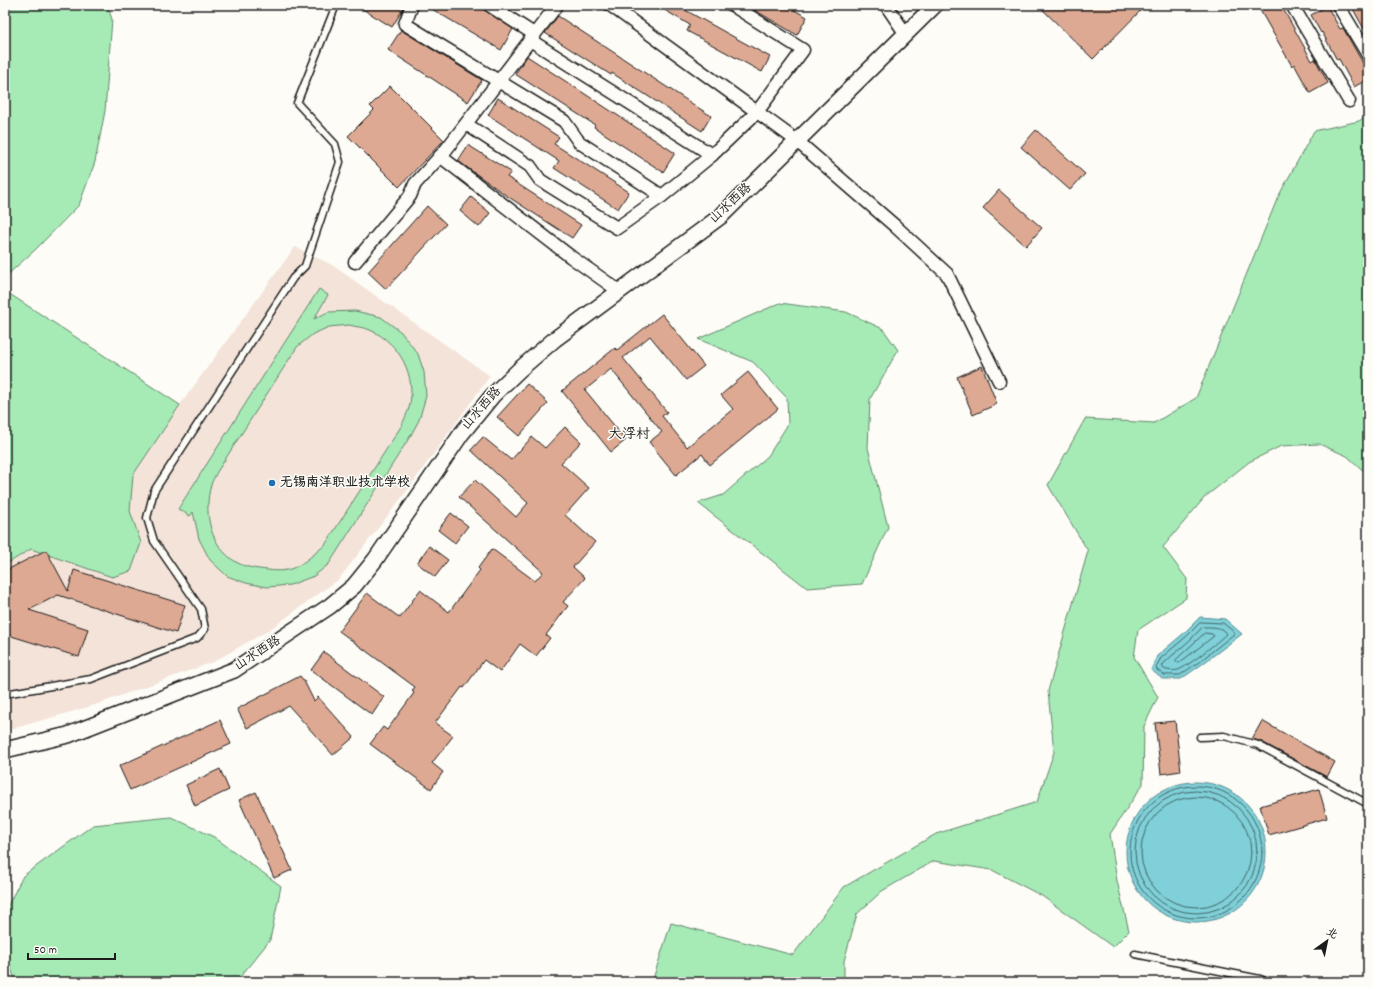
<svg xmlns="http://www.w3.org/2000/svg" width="1373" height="987" viewBox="0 0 1373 987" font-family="Dekko,'LXGW WenKai TC',sans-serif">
  <rect width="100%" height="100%" fill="#fdfcf7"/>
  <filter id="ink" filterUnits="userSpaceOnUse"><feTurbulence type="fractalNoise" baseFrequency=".025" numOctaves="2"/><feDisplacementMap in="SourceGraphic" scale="8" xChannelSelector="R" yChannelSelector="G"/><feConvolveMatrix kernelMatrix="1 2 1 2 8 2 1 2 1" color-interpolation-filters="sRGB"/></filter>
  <g filter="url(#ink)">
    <g fill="#f4e3d9">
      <path d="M 295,247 L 332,265 L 490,376 L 406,492 L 339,579 L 269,630 L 213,662 L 95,705 L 5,731 L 5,565 L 31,549 L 112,577 L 141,543 L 130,511 L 133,475 L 180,405 Z"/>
      <path d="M 5,942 L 14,982 L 5,982 Z"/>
    </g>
    <g fill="#a6ebb6" stroke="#618469" fill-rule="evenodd">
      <path d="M 5,5 L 107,5 L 112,19 L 105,111 L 95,162 L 79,205 L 36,249 L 5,277 Z"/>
      <path d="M 1368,115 L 1368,477 L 1367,474 L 1347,456 L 1319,444 L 1281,446 L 1249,462 L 1205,497 L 1163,547 L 1187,579 L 1186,598 L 1138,630 L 1134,657 L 1158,697 L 1144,726 L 1143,784 L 1110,834 L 1117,881 L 1129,931 L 1113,947 L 1042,896 L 992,870 L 934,861 L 882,891 L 857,914 L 844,961 L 844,982 L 652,982 L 671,923 L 793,955 L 844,887 L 936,834 L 1037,802 L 1054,752 L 1048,691 L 1088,551 L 1048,485 L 1085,419 L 1154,423 L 1196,398 L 1278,197 L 1314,131 L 1359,121 Z"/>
      <path d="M 319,289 L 328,295 L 314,319 L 328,312 L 355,311 L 381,317 L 401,332 L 418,354 L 424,372 L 426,396 L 419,420 L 411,435 L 329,564 L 314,576 L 290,585 L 267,587 L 246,583 L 227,576 L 210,560 L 199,539 L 193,512 L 190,516 L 178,509 ZM 349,325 C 356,327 364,327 370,330 C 400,343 417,376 409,408 C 407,414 404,420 402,425 L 325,545 C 315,553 305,563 293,568 C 282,573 270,570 259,569 C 252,568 242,566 236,562 C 210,546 203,513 211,485 C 212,481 215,476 217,472 L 297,347 L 313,334 L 329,327 Z"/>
      <path d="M 5,291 L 180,405 L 133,475 L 130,511 L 141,543 L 131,571 L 112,577 L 31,549 L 5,565 Z"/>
      <path d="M 780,303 L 846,312 L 883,329 L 898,350 L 870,399 L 868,448 L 888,527 L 862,584 L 807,588 L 698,503 L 723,495 L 768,456 L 788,424 L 787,398 L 753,362 L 698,339 Z"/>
      <path d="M 171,817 L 214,837 L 281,886 L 270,940 L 236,982 L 16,982 L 6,954 L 5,911 L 23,876 L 93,825 Z"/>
    </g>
    <g fill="#7fd0d8" stroke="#57888d">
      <path d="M 1200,617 L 1225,619 L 1242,634 L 1201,665 L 1181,679 L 1163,679 L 1151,670 L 1157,656 L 1184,633 Z"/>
      <circle cx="1196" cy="852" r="70"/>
    </g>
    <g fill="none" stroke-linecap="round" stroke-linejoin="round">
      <g stroke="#446467" stroke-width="1">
        <path d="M 1201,622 L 1223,623 L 1234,632 L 1234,634 L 1199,662 L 1180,675 L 1164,675 L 1157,670 L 1156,667 L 1161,658 L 1187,636 Z"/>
        <path d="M 1203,627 C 1212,627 1222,626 1226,634 C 1219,641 1186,668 1178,670 C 1174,671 1166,671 1163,668 L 1162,666 L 1165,662 L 1190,640 Z"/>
        <path d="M 1205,633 L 1212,634 L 1214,636 L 1179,663 L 1176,662 L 1176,660 Z"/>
        <circle cx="1196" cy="852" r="66"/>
        <circle cx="1196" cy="852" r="61"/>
        <circle cx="1196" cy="852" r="55"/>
      </g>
    </g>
    <g fill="#dea993" stroke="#1c1c1c">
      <path d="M 356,5 L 396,5 L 403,9 L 392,27 Z"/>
      <path d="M 425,5 L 477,5 L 513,29 L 501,50 Z"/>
      <path d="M 656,5 L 688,5 L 685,10 L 770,57 L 762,72 L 687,31 L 690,25 Z"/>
      <path d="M 746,5 L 785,5 L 807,17 L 797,35 Z"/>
      <path d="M 1038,5 L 1146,5 L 1093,59 Z"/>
      <path d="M 1257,5 L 1281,5 L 1312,61 L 1315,59 L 1328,83 L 1310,93 L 1294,64 L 1292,66 Z"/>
      <path d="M 1351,5 L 1368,5 L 1368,35 L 1359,20 Z"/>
      <path d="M 1327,6 L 1340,29 L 1343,28 L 1368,72 L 1368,79 L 1354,87 L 1339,59 L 1337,60 L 1322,32 L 1321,33 L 1311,15 Z"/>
      <path d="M 558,16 L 711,116 L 702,131 L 612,73 L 611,75 L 545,33 Z"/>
      <path d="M 401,30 L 482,80 L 468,102 L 388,50 Z"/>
      <path d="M 527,56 L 675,153 L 663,172 L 594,127 L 595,125 L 515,74 Z"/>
      <path d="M 390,86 L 444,140 L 399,187 L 348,136 L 374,110 L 370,106 Z"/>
      <path d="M 498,98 L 559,137 L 554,144 L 629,192 L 618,209 L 554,168 L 559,161 L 488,115 Z"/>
      <path d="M 1036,130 L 1085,174 L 1070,190 L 1021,147 Z"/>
      <path d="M 468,145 L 511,172 L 507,177 L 581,225 L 572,238 L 507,196 L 458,161 Z"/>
      <path d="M 999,190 L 1042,228 L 1026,246 L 983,208 Z"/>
      <path d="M 471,197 L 490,213 L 479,227 L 460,211 Z"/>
      <path d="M 427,206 L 446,224 L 386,289 L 368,272 Z"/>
      <path d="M 662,314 L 704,366 L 686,380 L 650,336 L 623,358 L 667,412 L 662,416 L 687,447 L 733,409 L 721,395 L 748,372 L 778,409 L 710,465 L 702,454 L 676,475 L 649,442 L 662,432 L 611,369 L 585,390 L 626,440 L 611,452 L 562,391 L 615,348 L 617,350 Z"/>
      <path d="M 982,366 L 997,404 L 973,415 L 957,377 Z"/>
      <path d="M 527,384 L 548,403 L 519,436 L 497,417 Z"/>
      <path d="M 565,427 L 581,442 L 561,463 L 589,488 L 565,515 L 595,542 L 573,567 L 585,578 L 563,602 L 568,606 L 546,635 L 550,638 L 536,656 L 520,644 L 500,672 L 484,660 L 464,688 L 462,687 L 435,723 L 453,736 L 432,763 L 443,772 L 431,789 L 370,744 L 383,727 L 387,730 L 414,693 L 412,691 L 415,687 L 339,631 L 367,593 L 400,618 L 420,590 L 449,612 L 480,570 L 478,568 L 492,549 L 535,581 L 543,572 L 459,497 L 475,480 L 516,517 L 528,503 L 471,450 L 483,437 L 511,460 L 532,437 L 545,448 Z"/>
      <path d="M 451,513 L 468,526 L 455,543 L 438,530 Z"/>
      <path d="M 429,546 L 448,560 L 435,577 L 417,563 Z"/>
      <path d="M 46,550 L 68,591 L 74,570 L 185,605 L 176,633 L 58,595 L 29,610 L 88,629 L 79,657 L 5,634 L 5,571 Z"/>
      <path d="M 324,652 L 384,697 L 372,715 L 311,670 Z"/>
      <path d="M 300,676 L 304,681 L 314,701 L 318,697 L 354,737 L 333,755 L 289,706 L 247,728 L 237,709 Z"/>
      <path d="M 220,720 L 231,744 L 130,790 L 119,766 Z"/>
      <path d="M 1175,721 L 1181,771 L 1161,774 L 1155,723 Z"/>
      <path d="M 1262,721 L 1335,762 L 1327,777 L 1260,741 L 1252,739 Z"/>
      <path d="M 220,769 L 229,790 L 195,806 L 186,785 Z"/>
      <path d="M 1319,789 L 1327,818 L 1269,835 L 1260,806 Z"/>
      <path d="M 256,792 L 292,870 L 274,878 L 239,800 Z"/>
    </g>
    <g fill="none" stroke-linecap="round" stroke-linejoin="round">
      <g stroke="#1c1c1c" stroke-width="9">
        <g id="service">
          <path d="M 5,694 L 91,679 L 197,638 L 205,629 L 201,609 L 154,541 L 147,518 L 154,491 L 293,278 L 305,266 L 340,162 L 335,144 L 297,103 L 336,5"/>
          <path d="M 1200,737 L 1224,736 L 1258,745 L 1368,804"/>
          <path d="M 1135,954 L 1260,979 L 1267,982"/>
        </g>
      </g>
      <g stroke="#1c1c1c" stroke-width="15">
        <g id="minor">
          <path d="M 412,5 L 405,24 L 564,121 L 579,142 L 662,196 L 712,155"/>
          <path d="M 489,5 L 534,34"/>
          <path d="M 610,5 L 797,141 L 895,226 L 947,274 L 999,381"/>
          <path d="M 886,5 L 905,33"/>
          <path d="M 1292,5 L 1349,101"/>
          <path d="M 1338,5 L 1368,55"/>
          <path d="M 530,40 L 712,155 L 757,112 L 803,50 L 732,5"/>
          <path d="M 466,124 L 530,166 L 540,180 L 617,228 L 662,196"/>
          <path d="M 440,156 L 571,257 L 619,291"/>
          <path d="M 355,262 L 410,196 L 415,184 L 445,151 L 557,5"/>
        </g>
      </g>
      <g stroke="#1c1c1c" stroke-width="18">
        <path id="tertiary" d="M 5,750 L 68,735 L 234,670 L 330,606 L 354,586 L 375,560 L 462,433 L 493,395 L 519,370 L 555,339 L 721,216 L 935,5"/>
      </g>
      <use href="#service" stroke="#fdfcf7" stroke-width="6"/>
      <use href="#minor" stroke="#fdfcf7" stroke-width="12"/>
      <use href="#tertiary" stroke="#fdfcf7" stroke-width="15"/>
    </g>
  </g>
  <circle fill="#1f6fb2" stroke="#fdfcf7" stroke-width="1.5" cx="272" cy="483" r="4"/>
  <g text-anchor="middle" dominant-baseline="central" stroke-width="3" stroke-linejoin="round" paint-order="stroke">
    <g font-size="13" fill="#1c1c1c" stroke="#fdfcf7">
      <text transform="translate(731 204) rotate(-43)">山水西路</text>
      <text transform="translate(482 409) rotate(-49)">山水西路</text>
      <text transform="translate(258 654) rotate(-33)">山水西路</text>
    </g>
    <g font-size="13" font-weight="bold" fill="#1c1c1c" stroke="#fdfcf7" text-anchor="start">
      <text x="280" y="483">无锡南洋职业技术学校</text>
    </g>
    <g font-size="14" fill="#1c1c1c" stroke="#fdfcf7">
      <text x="629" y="435">大浮村</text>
    </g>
  </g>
  <rect width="1373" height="987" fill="none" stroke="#fdfcf7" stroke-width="20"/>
  <rect x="10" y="10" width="1353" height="967" fill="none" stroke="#1c1c1c" stroke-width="1.5" filter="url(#ink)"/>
  <g transform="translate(1327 941) rotate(33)" stroke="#fdfcf7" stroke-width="3" paint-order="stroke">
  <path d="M0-3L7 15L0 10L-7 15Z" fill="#1c1c1c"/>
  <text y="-6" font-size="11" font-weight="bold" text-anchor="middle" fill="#1c1c1c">北</text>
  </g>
  <path d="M28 953v6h87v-6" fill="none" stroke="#1c1c1c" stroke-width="2"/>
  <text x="34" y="953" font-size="12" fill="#1c1c1c" stroke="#fdfcf7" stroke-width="3" paint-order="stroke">50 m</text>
</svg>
